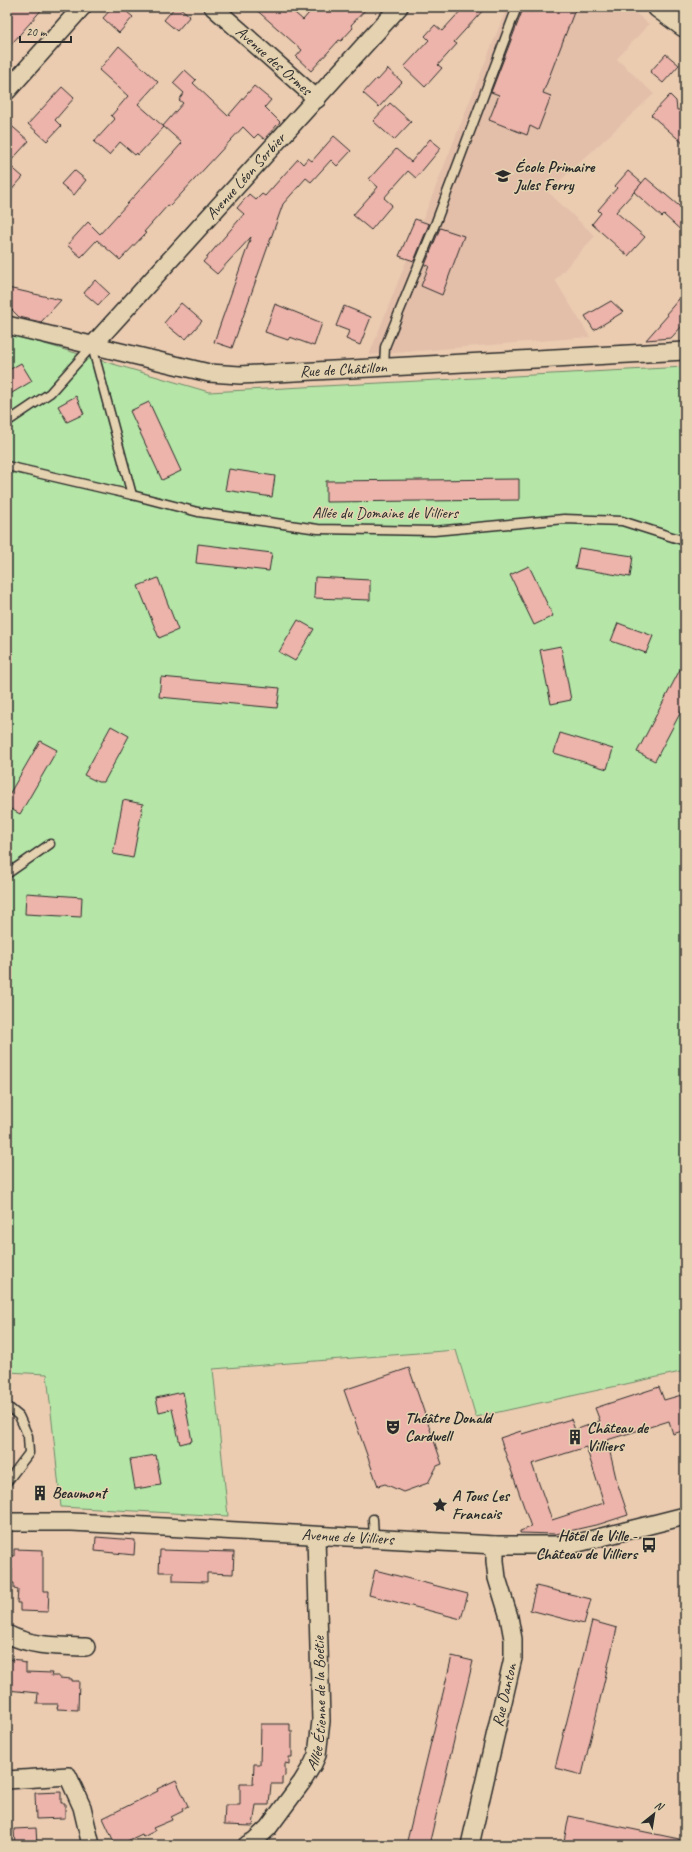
<svg xmlns="http://www.w3.org/2000/svg" width="692" height="1852" viewBox="0 0 692 1852" font-family="Caveat,sans-serif">
  <rect width="100%" height="100%" fill="#ebccb1"/>
  <filter id="ink" filterUnits="userSpaceOnUse"><feTurbulence type="fractalNoise" baseFrequency=".025" numOctaves="2"/><feDisplacementMap in="SourceGraphic" scale="8" xChannelSelector="R" yChannelSelector="G"/><feConvolveMatrix kernelMatrix="1 2 1 2 8 2 1 2 1" color-interpolation-filters="sRGB"/></filter>
  <g filter="url(#ink)">
    <path fill="#e3bfaa" d="M 507,7 L 628,7 L 649,24 L 617,59 L 654,94 L 548,192 L 595,236 L 555,280 L 590,337 L 369,355 Z"/>
    <path fill="#b5e6a7" stroke="#708869" d="M 7,333 L 209,392 L 685,367 L 685,1371 L 476,1417 L 456,1350 L 213,1369 L 228,1516 L 61,1507 L 47,1374 L 7,1372 Z"/>
    <g fill="#ecb4aa" stroke="#2b2b2b" fill-rule="evenodd">
      <path d="M 14,7 L 44,7 L 7,49 L 7,15 Z"/>
      <path d="M 113,7 L 121,7 L 133,17 L 119,33 L 103,18 Z"/>
      <path d="M 175,7 L 179,7 L 190,16 L 177,31 L 164,20 Z"/>
      <path d="M 253,7 L 288,7 L 303,20 L 314,7 L 368,7 L 351,25 L 353,28 L 341,41 L 339,40 L 311,71 L 296,57 L 302,50 Z"/>
      <path d="M 464,7 L 486,7 L 454,42 L 457,44 L 438,65 L 442,68 L 425,87 L 404,67 L 429,40 L 425,36 L 435,25 L 442,31 Z"/>
      <path d="M 533,7 L 576,7 L 543,93 L 551,96 L 538,130 L 530,126 L 527,135 L 489,120 L 499,95 L 491,92 L 523,9 L 531,12 Z"/>
      <path d="M 119,46 L 158,82 L 138,104 L 164,127 L 138,155 L 137,153 L 135,155 L 120,142 L 109,155 L 94,142 L 115,119 L 111,116 L 128,96 L 99,70 Z"/>
      <path d="M 666,54 L 679,65 L 663,83 L 650,72 Z"/>
      <path d="M 388,69 L 402,82 L 379,107 L 363,93 L 376,79 L 378,80 Z"/>
      <path d="M 185,70 L 196,80 L 193,83 L 228,116 L 254,86 L 271,100 L 265,107 L 280,122 L 264,139 L 258,134 L 254,138 L 243,127 L 170,206 L 168,205 L 144,232 L 146,233 L 120,260 L 97,240 L 81,257 L 67,245 L 88,222 L 100,234 L 182,143 L 163,126 L 183,103 L 179,100 L 184,93 L 173,83 Z"/>
      <path d="M 62,87 L 74,98 L 55,120 L 61,126 L 47,141 L 28,124 Z"/>
      <path d="M 670,95 L 676,101 L 677,110 L 685,110 L 685,145 L 651,115 Z"/>
      <path d="M 390,103 L 411,122 L 394,140 L 373,121 Z"/>
      <path d="M 7,122 L 29,141 L 8,164 L 23,177 L 7,195 Z"/>
      <path d="M 334,136 L 351,151 L 337,166 L 331,160 L 311,182 L 306,178 L 283,204 L 232,348 L 214,342 L 251,237 L 217,274 L 203,262 L 244,214 L 237,208 L 249,194 L 256,200 L 262,194 L 265,196 L 298,159 L 303,164 L 308,158 L 312,161 Z"/>
      <path d="M 430,139 L 441,148 L 416,178 L 408,171 L 384,198 L 392,205 L 371,230 L 353,215 L 378,187 L 369,179 L 396,149 L 411,162 Z"/>
      <path d="M 74,170 L 86,180 L 74,195 L 61,184 Z"/>
      <path d="M 628,171 L 642,183 L 616,212 L 645,237 L 628,256 L 592,224 L 601,213 L 598,210 L 617,188 L 615,186 Z"/>
      <path d="M 646,178 L 685,211 L 685,234 L 664,215 L 662,217 L 634,192 Z"/>
      <path d="M 415,219 L 429,224 L 414,261 L 399,256 Z"/>
      <path d="M 440,228 L 464,236 L 442,295 L 421,286 L 429,266 L 425,265 Z"/>
      <path d="M 95,280 L 109,293 L 98,305 L 84,293 Z"/>
      <path d="M 7,288 L 17,290 L 61,300 L 41,322 L 19,317 L 7,305 Z"/>
      <path d="M 685,292 L 685,323 L 671,338 L 646,340 L 668,315 L 666,314 Z"/>
      <path d="M 611,301 L 623,312 L 594,330 L 585,316 Z"/>
      <path d="M 181,303 L 202,321 L 186,339 L 182,336 L 181,337 L 164,323 Z"/>
      <path d="M 275,304 L 322,323 L 314,346 L 290,337 L 288,340 L 265,332 Z"/>
      <path d="M 344,306 L 371,317 L 360,345 L 346,339 L 349,331 L 336,326 Z"/>
      <path d="M 21,363 L 32,381 L 7,396 L 7,371 Z"/>
      <path d="M 76,396 L 84,414 L 67,422 L 58,406 Z"/>
      <path d="M 149,402 L 181,471 L 162,480 L 130,411 Z"/>
      <path d="M 229,469 L 275,476 L 272,497 L 225,490 Z"/>
      <path d="M 519,479 L 519,500 L 326,502 L 326,481 Z"/>
      <path d="M 198,544 L 272,553 L 269,571 L 196,563 Z"/>
      <path d="M 579,548 L 633,556 L 630,577 L 575,568 Z"/>
      <path d="M 529,566 L 553,616 L 534,625 L 510,575 Z"/>
      <path d="M 315,577 L 370,580 L 370,600 L 314,598 Z"/>
      <path d="M 158,578 L 178,630 L 159,638 L 138,586 Z"/>
      <path d="M 298,620 L 314,629 L 295,661 L 279,652 Z"/>
      <path d="M 618,623 L 653,636 L 646,653 L 611,641 Z"/>
      <path d="M 561,646 L 571,700 L 551,704 L 540,650 Z"/>
      <path d="M 685,660 L 685,704 L 655,761 L 637,752 Z"/>
      <path d="M 161,677 L 280,688 L 277,708 L 159,697 Z"/>
      <path d="M 111,726 L 129,736 L 104,782 L 98,782 L 84,775 Z"/>
      <path d="M 560,733 L 613,749 L 607,769 L 554,753 Z"/>
      <path d="M 40,741 L 57,750 L 20,814 L 7,807 L 7,798 Z"/>
      <path d="M 123,800 L 143,804 L 133,858 L 113,854 Z"/>
      <path d="M 26,893 L 82,897 L 81,917 L 25,914 Z"/>
      <path d="M 409,1368 L 442,1464 L 437,1466 L 428,1483 L 403,1492 L 385,1484 L 378,1486 L 344,1390 Z"/>
      <path d="M 659,1387 L 664,1400 L 685,1394 L 685,1430 L 673,1434 L 669,1421 L 607,1440 L 617,1482 L 628,1515 L 600,1524 L 556,1534 L 520,1533 L 520,1531 L 531,1527 L 500,1438 L 521,1431 L 522,1434 L 571,1419 L 575,1430 L 600,1421 L 595,1408 ZM 586,1447 L 604,1503 L 552,1520 L 532,1464 Z"/>
      <path d="M 183,1392 L 192,1441 L 180,1444 L 172,1409 L 159,1412 L 156,1398 Z"/>
      <path d="M 156,1455 L 161,1485 L 135,1489 L 130,1459 Z"/>
      <path d="M 96,1537 L 135,1540 L 134,1555 L 95,1551 Z"/>
      <path d="M 14,1549 L 43,1550 L 43,1591 L 49,1591 L 48,1612 L 20,1611 L 20,1603 L 17,1603 L 18,1590 L 14,1589 L 14,1583 L 12,1583 L 12,1569 L 10,1569 L 11,1556 L 14,1556 Z"/>
      <path d="M 160,1550 L 234,1552 L 233,1574 L 207,1573 L 207,1582 L 173,1581 L 173,1572 L 159,1572 Z"/>
      <path d="M 375,1570 L 468,1594 L 461,1619 L 369,1595 Z"/>
      <path d="M 536,1586 L 591,1599 L 584,1624 L 530,1610 Z"/>
      <path d="M 592,1621 L 617,1628 L 582,1775 L 555,1768 Z"/>
      <path d="M 452,1656 L 473,1661 L 429,1845 L 406,1845 Z"/>
      <path d="M 7,1659 L 20,1660 L 20,1662 L 26,1663 L 26,1672 L 52,1673 L 51,1676 L 59,1676 L 59,1678 L 72,1679 L 72,1681 L 79,1681 L 78,1710 L 57,1709 L 58,1704 L 37,1704 L 38,1693 L 7,1690 Z"/>
      <path d="M 261,1724 L 290,1724 L 290,1731 L 292,1731 L 292,1757 L 289,1757 L 289,1764 L 285,1763 L 285,1776 L 282,1777 L 282,1784 L 271,1784 L 269,1805 L 256,1805 L 253,1826 L 224,1825 L 225,1805 L 240,1805 L 240,1784 L 253,1784 L 254,1764 L 260,1764 Z"/>
      <path d="M 176,1780 L 188,1806 L 182,1809 L 183,1811 L 171,1817 L 172,1820 L 153,1828 L 155,1831 L 143,1837 L 142,1834 L 123,1843 L 122,1841 L 115,1844 L 103,1818 L 158,1791 L 157,1789 Z"/>
      <path d="M 61,1792 L 61,1803 L 65,1803 L 65,1818 L 36,1819 L 35,1793 Z"/>
      <path d="M 569,1816 L 679,1839 L 679,1845 L 582,1845 L 564,1841 Z"/>
      <path d="M 36,1828 L 37,1845 L 15,1845 L 14,1829 Z"/>
    </g>
    <g fill="none" stroke-linecap="round" stroke-linejoin="round">
      <g stroke="#2b2b2b" stroke-width="11">
        <g id="lane">
          <path d="M 92,346 L 132,495"/>
          <path d="M 384,367 L 385,347 L 436,222 L 517,7"/>
          <path d="M 7,422 L 50,393 L 92,346"/>
          <path d="M 7,466 L 132,495 L 198,512 L 318,529 L 434,531 L 564,519 L 622,521 L 685,541"/>
          <path d="M 7,874 L 50,844"/>
          <path d="M 7,1406 L 19,1416 L 28,1436 L 29,1453 L 7,1482"/>
          <path d="M 373,1519 L 374,1538"/>
        </g>
      </g>
      <g stroke="#2b2b2b" stroke-width="20">
        <g id="street">
          <path id="s1" d="M 213,7 L 317,99"/>
          <path d="M 7,91 L 82,7"/>
          <path id="s2" d="M 7,325 L 209,373 L 240,375 L 685,351"/>
          <path id="s3" d="M 92,346 L 399,7"/>
          <path id="s4" d="M 7,1522 L 72,1522 L 495,1545 L 570,1545 L 685,1516"/>
          <path d="M 7,1634 C 32,1647 59,1646 86,1647"/>
          <path d="M 7,1780 L 68,1776 L 82,1807 L 91,1845"/>
          <path id="s5" d="M 247,1845 L 254,1841 L 268,1828 L 302,1782 L 313,1764 L 317,1755 L 321,1721 L 316,1536"/>
          <path id="s6" d="M 470,1845 L 513,1658 L 513,1639 L 509,1617 L 497,1578 L 495,1561 L 495,1545"/>
        </g>
      </g>
      <g stroke="#2b2b2b" stroke-width="25">
        <path id="secondary" d="M 659,7 L 685,26"/>
      </g>
      <use href="#lane" stroke="#e5d2b0" stroke-width="8"/>
      <use href="#street" stroke="#e5d2b0" stroke-width="17"/>
      <use href="#secondary" stroke="#e5d2b0" stroke-width="22"/>
    </g>
  </g>
  <defs>
    <g id="school-bare" transform="scale(1.2)"><path d="M0-5L7-2L0 1L-7-2ZM-4 1L0 2.5L4 1V4Q0 6-4 4Z" fill="#2b2b2b" stroke="#e5d2b0" stroke-width="2.5" paint-order="stroke"/></g>
    <g id="theatre-bare" transform="scale(1.2)"><path d="M-5-5.5Q0-4 5-5.5V0Q5 5 0 6Q-5 5-5 0ZM-3.3-2.5H-1v1.5H-3.3ZM1-2.5H3.3v1.5H1ZM-2.8 1Q0 5.5 2.8 1Z" fill="#2b2b2b" stroke="#e5d2b0" stroke-width="2.5" paint-order="stroke"/></g>
    <g id="building-bare" transform="scale(1.2)"><path d="M-4-6H4V6H1V3H-1V6H-4ZM-2.5-4.3h1.7v1.8h-1.7ZM.8-4.3h1.7v1.8H.8ZM-2.5-1h1.7V.8h-1.7ZM.8-1h1.7V.8H.8Z" fill="#2b2b2b" stroke="#e5d2b0" stroke-width="2.5" paint-order="stroke"/></g>
    <g id="sight-bare" transform="scale(1.2)"><path d="M0-6L1.8-2.2L6-1.7L2.9 1.2L3.7 5.4L0 3.3L-3.7 5.4L-2.9 1.2L-6-1.7L-1.8-2.2Z" fill="#2b2b2b" stroke="#e5d2b0" stroke-width="2.5" paint-order="stroke"/></g>
    <g id="bus-bare" transform="scale(1.2)"><path d="M-5-6H5V4H4V6H2V4H-2V6H-4V4H-5ZM-3.5-4V0h7V-4ZM-3.5 1.2v1.5H-2V1.2ZM2 1.2v1.5H3.5V1.2Z" fill="#2b2b2b" stroke="#e5d2b0" stroke-width="2.5" paint-order="stroke"/></g>
  </defs>
  <g fill-rule="evenodd">
    <use href="#school-bare" x="503" y="176"/>
    <use href="#theatre-bare" x="393" y="1427"/>
    <use href="#building-bare" x="575" y="1437"/>
    <use href="#building-bare" x="40" y="1493"/>
    <use href="#sight-bare" x="440" y="1505"/>
    <use href="#bus-bare" x="649" y="1545"/>
  </g>
  <g text-anchor="middle" dominant-baseline="central" stroke-width="3" stroke-linejoin="round" paint-order="stroke">
    <g font-size="16" fill="#2b2b2b" stroke="#e5d2b0">
      <text stroke="none"><textPath href="#s1" startOffset="81">Avenue des Ormes</textPath></text>
      <text stroke="none"><textPath href="#s3" startOffset="229">Avenue Léon Sorbier</textPath></text>
      <text stroke="none"><textPath href="#s2" startOffset="342">Rue de Châtillon</textPath></text>
      <text x="385" y="513">Allée du Domaine de Villiers</text>
      <text stroke="none"><textPath href="#s4" startOffset="341">Avenue de Villiers</textPath></text>
      <text stroke="none"><textPath href="#s6" startOffset="154">Rue Danton</textPath></text>
      <text stroke="none"><textPath href="#s5" startOffset="167">Allée Étienne de la Boétie</textPath></text>
    </g>
    <g font-size="16" font-weight="bold" fill="#2b2b2b" stroke="#e5d2b0" text-anchor="start">
      <text x="515" y="167">École Primaire<tspan x="515" dy="18">Jules Ferry</tspan></text>
      <text x="405" y="1418">Théâtre Donald<tspan x="405" dy="18">Cardwell</tspan></text>
      <text x="587" y="1428">Château de<tspan x="587" dy="18">Villiers</tspan></text>
      <text x="52" y="1493">Beaumont</text>
      <text x="452" y="1496">A Tous Les<tspan x="452" dy="18">Francais</tspan></text>
      <text x="637" y="1536" text-anchor="end">Hôtel de Ville -<tspan x="637" dy="18">Château de Villiers</tspan></text>
    </g>
  </g>
  <rect width="692" height="1852" fill="none" stroke="#e5d2b0" stroke-width="24"/>
  <rect x="12" y="12" width="668" height="1828" fill="none" stroke="#2b2b2b" stroke-width="1.5" filter="url(#ink)"/>
  <g transform="translate(654 1814) rotate(30)" stroke="#e5d2b0" stroke-width="3" paint-order="stroke">
  <path d="M0-3L7 15L0 10L-7 15Z" fill="#2b2b2b"/>
  <text y="-6" font-size="11" font-weight="bold" text-anchor="middle" fill="#2b2b2b">N</text>
  </g>
  <path d="M20 36v6h51v-6" fill="none" stroke="#2b2b2b" stroke-width="2"/>
  <text x="26" y="36" font-size="12" fill="#2b2b2b" stroke="#e5d2b0" stroke-width="3" paint-order="stroke">20 m</text>
</svg>
